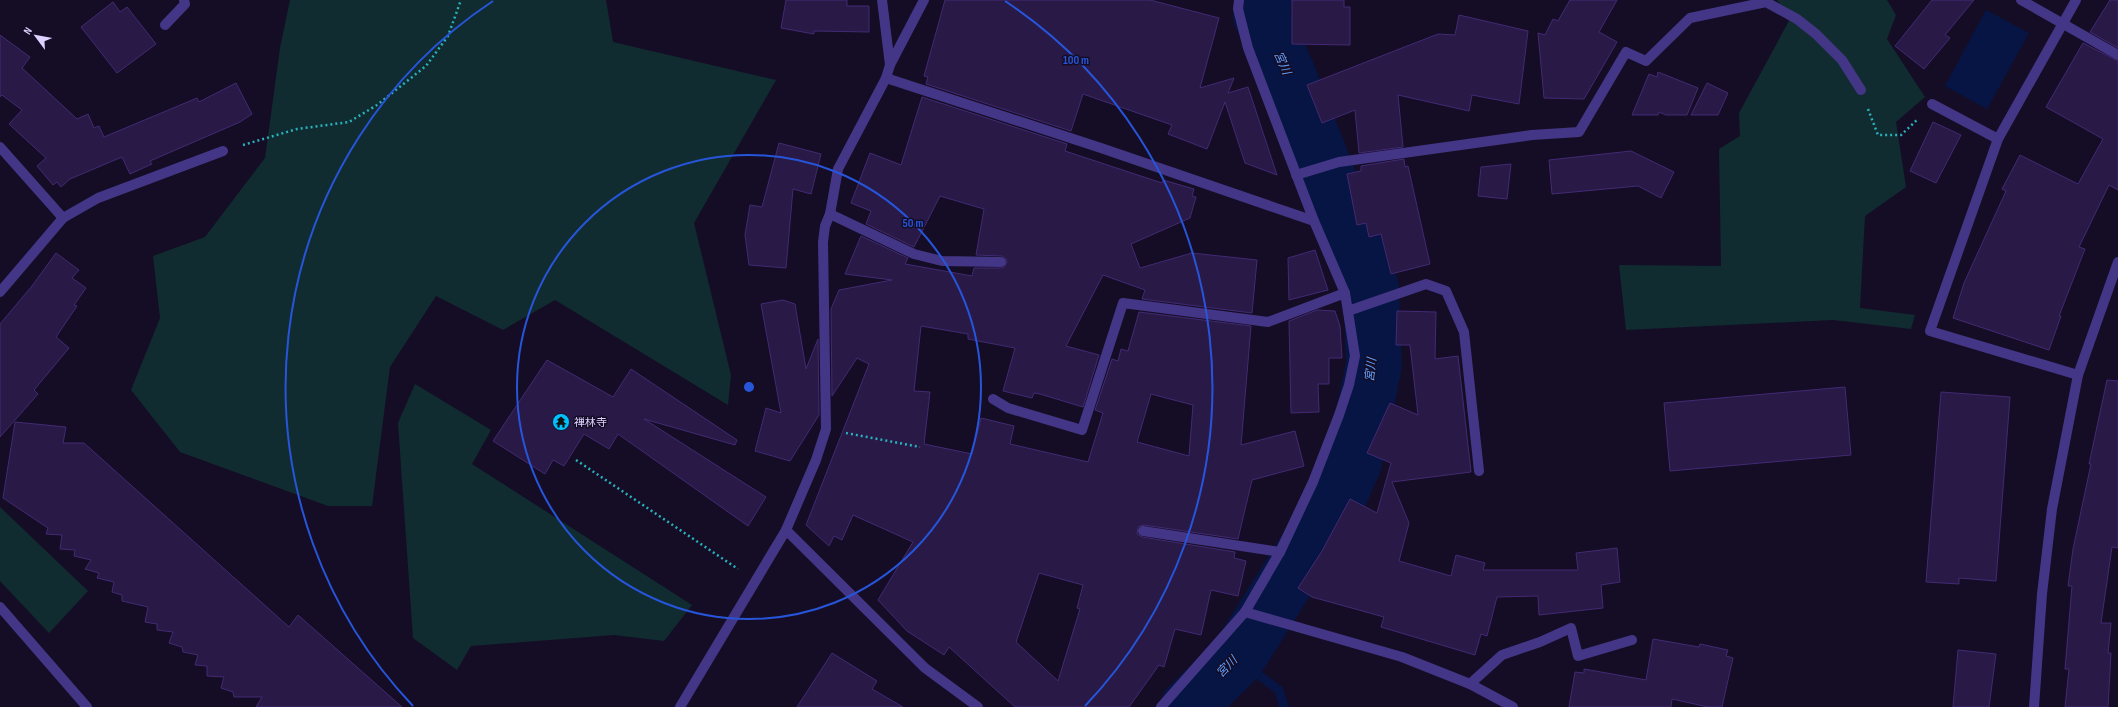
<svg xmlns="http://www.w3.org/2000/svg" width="2118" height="707" viewBox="0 0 2118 707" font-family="'Sofia Sans Condensed','Noto Sans JP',sans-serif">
  <rect width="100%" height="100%" fill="#150d25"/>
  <g fill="#102c30">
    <path d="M 290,0 L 606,0 L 613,42 L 776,80 L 694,223 L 731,375 L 728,405 L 555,300 L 503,330 L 436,296 L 390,367 L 372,506 L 328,506 L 180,452 L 131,390 L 160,318 L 153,256 L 205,237 L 265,158 L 280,48 Z"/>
    <path d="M 1777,0 L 1887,0 L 1896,15 L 1887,39 L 1925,97 L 1896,122 L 1906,187 L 1865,216 L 1860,308 L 1915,315 L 1911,329 L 1833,320 L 1626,330 L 1619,265 L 1721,266 L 1719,149 L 1740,136 L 1739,113 L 1790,19 Z"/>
    <path d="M 415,384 L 491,430 L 472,464 L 692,605 L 664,641 L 614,635 L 471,646 L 457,670 L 413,638 L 398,423 Z"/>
    <path d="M 0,507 L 88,591 L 49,633 L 0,581 Z"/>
  </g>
  <path fill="#071544" d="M 1986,10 L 2029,33 L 1987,109 L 1945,86 Z"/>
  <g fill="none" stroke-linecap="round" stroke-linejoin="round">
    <path stroke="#071544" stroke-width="9" d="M 1237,659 L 1279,690 L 1284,707"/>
    <path stroke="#071544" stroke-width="56" d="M 1188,707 L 1237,659 L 1339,497 L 1354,462 L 1374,365 L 1371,288 L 1286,70 L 1261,16 L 1264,0"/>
  </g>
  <g fill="#281947" stroke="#422a74" fill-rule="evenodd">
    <path d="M 786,0 L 847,0 L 847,6 L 869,6 L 869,32 L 814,31 L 814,34 L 781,28 Z"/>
    <path d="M 945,0 L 1150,0 L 1219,18 L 1200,88 L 1234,78 L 1228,93 L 1248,87 L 1277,175 L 1245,163 L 1225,102 L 1207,149 L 1168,134 L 1172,125 L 1083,94 L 1071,131 L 926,84 L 928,77 L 924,76 Z"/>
    <path d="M 1292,0 L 1344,0 L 1344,7 L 1350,7 L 1350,45 L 1292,44 Z"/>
    <path d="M 1570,0 L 1617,0 L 1599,32 L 1617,42 L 1584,99 L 1544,98 L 1538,33 L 1545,35 L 1553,19 L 1558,21 Z"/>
    <path d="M 1932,0 L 1974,0 L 1945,35 L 1950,38 L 1924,69 L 1895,46 Z"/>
    <path d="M 2110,0 L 2118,0 L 2118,48 L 2090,32 Z"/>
    <path d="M 113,2 L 120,12 L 127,7 L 156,44 L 117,73 L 81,27 Z"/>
    <path d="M 1459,15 L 1528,31 L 1519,104 L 1472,95 L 1469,111 L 1398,95 L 1403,147 L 1359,153 L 1355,110 L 1322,123 L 1307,85 L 1438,34 L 1455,35 Z"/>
    <path d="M 0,35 L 30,57 L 22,68 L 77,119 L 88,114 L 94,128 L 99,126 L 104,137 L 197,98 L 199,102 L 236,83 L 252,114 L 240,122 L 150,161 L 152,164 L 130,174 L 122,157 L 70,179 L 61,187 L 57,182 L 53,185 L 37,166 L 46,158 L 9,124 L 22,110 L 2,95 L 0,97 Z"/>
    <path d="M 2083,43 L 2118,61 L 2118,190 L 2109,185 L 2079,247 L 2085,249 L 2059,316 L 2061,316 L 2049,350 L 1953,318 L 1964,283 L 2006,191 L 2002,189 L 2020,155 L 2078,184 L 2103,139 L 2046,107 Z"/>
    <path d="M 1658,72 L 1698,88 L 1687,115 L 1666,115 L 1659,112 L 1658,115 L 1632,115 L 1649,74 L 1657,77 Z"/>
    <path d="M 1707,83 L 1728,93 L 1718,115 L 1691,115 Z"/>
    <path d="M 922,97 L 1067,144 L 1065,151 L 1162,183 L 1163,180 L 1194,189 L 1192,196 L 1196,197 L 1190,218 L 1131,244 L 1140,268 L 1192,253 L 1257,260 L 1252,313 L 1142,299 L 1145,290 L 1103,275 L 1066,346 L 1099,355 L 1083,407 L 1040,394 L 1034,393 L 1032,398 L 1003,391 L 1015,348 L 968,339 L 968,334 L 921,326 L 914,391 L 930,392 L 924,444 L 972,454 L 981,418 L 1014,426 L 1010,444 L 1088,462 L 1103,413 L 1095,410 L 1112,359 L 1118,361 L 1121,349 L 1128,351 L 1139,312 L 1251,326 L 1241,445 L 1295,431 L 1304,466 L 1252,480 L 1238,539 L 1144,525 L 1138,527 L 1137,534 L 1142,537 L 1235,552 L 1234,558 L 1246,561 L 1238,596 L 1211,590 L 1201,635 L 1175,629 L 1164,667 L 1159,665 L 1129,707 L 1015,707 L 949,647 L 944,655 L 907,631 L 878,600 L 913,542 L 853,515 L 842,540 L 834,536 L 829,546 L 806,525 L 869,364 L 857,358 L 832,396 L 831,309 L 839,290 L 892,280 L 845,274 L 861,236 L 908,258 L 905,264 L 972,276 L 974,268 L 1001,268 L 1004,267 L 1007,262 L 1006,259 L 1002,256 L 976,255 L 984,209 L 940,196 L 914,247 L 866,224 L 871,211 L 851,203 L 870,153 L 901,165 ZM 1151,394 L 1193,405 L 1189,456 L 1137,442 ZM 1039,573 L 1083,585 L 1077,608 L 1080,609 L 1058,681 L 1016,642 Z"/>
    <path d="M 1933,122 L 1961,135 L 1936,183 L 1910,171 Z"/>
    <path d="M 779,143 L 821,154 L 811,194 L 793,189 L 786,268 L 749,265 L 745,235 L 750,205 L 762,207 Z"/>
    <path d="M 1631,151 L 1674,172 L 1661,198 L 1638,186 L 1552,194 L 1549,160 Z"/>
    <path d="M 1404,159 L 1405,167 L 1408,166 L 1430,264 L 1391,274 L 1381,234 L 1369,237 L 1366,223 L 1357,225 L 1347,174 L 1361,171 L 1361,166 Z"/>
    <path d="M 1511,164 L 1507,199 L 1478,196 L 1481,167 Z"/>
    <path d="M 1315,250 L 1328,290 L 1289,300 L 1288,258 Z"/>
    <path d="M 56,253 L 79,270 L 72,278 L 86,288 L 74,305 L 77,306 L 56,337 L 69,348 L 34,390 L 38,394 L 0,437 L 0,324 L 32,286 Z"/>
    <path d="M 783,300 L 795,304 L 806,369 L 818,339 L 819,415 L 790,461 L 755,451 L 766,408 L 781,413 L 761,304 Z"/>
    <path d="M 1317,310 L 1335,311 L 1340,326 L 1342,358 L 1329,358 L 1329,384 L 1318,384 L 1319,412 L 1291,413 L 1289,321 Z"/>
    <path d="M 1397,311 L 1436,312 L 1435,359 L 1458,356 L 1471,472 L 1392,482 L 1409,523 L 1399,561 L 1451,576 L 1456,555 L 1485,563 L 1483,570 L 1578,570 L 1576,553 L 1617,548 L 1620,582 L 1601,585 L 1603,608 L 1539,615 L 1538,596 L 1497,597 L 1487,636 L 1481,634 L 1475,655 L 1381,627 L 1384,617 L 1312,597 L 1298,588 L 1322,551 L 1350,499 L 1377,513 L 1391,463 L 1367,453 L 1390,403 L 1418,415 L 1410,345 L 1396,345 Z"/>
    <path d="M 547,360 L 613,397 L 631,369 L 737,440 L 735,445 L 644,419 L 766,497 L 748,526 L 618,434 L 609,449 L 584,434 L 564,466 L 553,460 L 545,474 L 493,441 Z"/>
    <path d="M 2107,380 L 2118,381 L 2118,548 L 2112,547 L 2101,623 L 2111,623 L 2108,653 L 2111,653 L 2108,707 L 2065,707 L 2069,669 L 2065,669 L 2072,586 L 2068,586 L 2073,549 L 2091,464 L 2089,464 Z"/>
    <path d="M 1845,387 L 1851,455 L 1670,471 L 1664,403 Z"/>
    <path d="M 1941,392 L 2010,397 L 1996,581 L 1959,578 L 1959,584 L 1926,582 Z"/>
    <path d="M 15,422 L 66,427 L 63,443 L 84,443 L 289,627 L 298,615 L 402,707 L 256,707 L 262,697 L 234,697 L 233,692 L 221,688 L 224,677 L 207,676 L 207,666 L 195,665 L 198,655 L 183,652 L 182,647 L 169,643 L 173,632 L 157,630 L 157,624 L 145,622 L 148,607 L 122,601 L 122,595 L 112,592 L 114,582 L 97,578 L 99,573 L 85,569 L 91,560 L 74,556 L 75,550 L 60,549 L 62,535 L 46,534 L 48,528 L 3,498 Z"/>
    <path d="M 1653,639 L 1699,647 L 1700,644 L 1728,650 L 1726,656 L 1733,658 L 1722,707 L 1708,707 L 1672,699 L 1671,707 L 1569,707 L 1575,672 L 1584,673 L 1584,669 L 1646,680 Z"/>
    <path d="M 1958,650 L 1996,654 L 1989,707 L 1953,707 Z"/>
    <path d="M 832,653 L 877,681 L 872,689 L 903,707 L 797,707 Z"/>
  </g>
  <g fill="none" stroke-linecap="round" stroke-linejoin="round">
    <g stroke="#29b1bc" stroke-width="2.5" stroke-dasharray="2 3" stroke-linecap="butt">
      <path d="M 1868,109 L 1878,135 L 1901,135 L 1918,119"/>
      <path d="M 243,145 L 297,129 L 349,122 L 377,105 L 426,66 L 448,36 L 461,0"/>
      <path d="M 846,433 L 920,447"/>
      <path d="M 576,460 L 738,569"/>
    </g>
    <g stroke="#443686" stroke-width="10">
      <path d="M 165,25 L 185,4 L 184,0"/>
      <path d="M 1932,104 L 1998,139"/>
      <path d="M 1296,175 L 1339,162 L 1532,135 L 1579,132 L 1626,52 L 1646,61 L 1690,18 L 1766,2 L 1797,19 L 1816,34 L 1842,60 L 1861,90"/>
      <path d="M 830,214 L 914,254 L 942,261 L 1001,262"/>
      <path d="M 1348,311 L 1426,284 L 1446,291 L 1464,332 L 1479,471"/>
      <path d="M 993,399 L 1008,408 L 1082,430 L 1123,303 L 1268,322 L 1345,293"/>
      <path d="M 1143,531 L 1280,552"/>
    </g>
    <g stroke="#443686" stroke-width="10">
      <path d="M 882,0 L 890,65"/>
      <path d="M 2021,0 L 2118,55"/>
      <path d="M 2076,0 L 1998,139 L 1930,331 L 2078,375"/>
      <path d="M 886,78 L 1101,148 L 1314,221"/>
      <path d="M 0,147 L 63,218"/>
      <path d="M 0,292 L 63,218 L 98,198 L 223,151"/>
      <path d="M 786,530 L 925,668 L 978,707"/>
      <path d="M 0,607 L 87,707"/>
      <path d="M 1245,612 L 1402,657 L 1470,684 L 1513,707"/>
      <path d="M 1470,684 L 1502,655 L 1540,642 L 1571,628 L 1578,656 L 1632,640"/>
      <path d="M 1161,707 L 1245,612 L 1280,552 L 1313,482 L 1339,415 L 1349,385 L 1355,356 L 1345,293 L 1314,221 L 1248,48 L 1238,9 L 1239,0"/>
      <path d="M 2034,707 L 2042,594 L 2052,509 L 2078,375 L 2118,262"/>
    </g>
    <path stroke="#443686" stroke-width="10" d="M 680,707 L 786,530 L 816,460 L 826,429 L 823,242 L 825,226 L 830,214 L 838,169 L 886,78 L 890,65 L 924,0"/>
  </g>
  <g fill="none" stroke="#2755da" stroke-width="2">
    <circle cx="749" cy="387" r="232"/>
    <path d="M413 706A463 463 0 0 1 493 1M1005 1A463 463 0 0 1 1085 706"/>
  </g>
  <defs>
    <g id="temple-disc" transform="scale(0.9)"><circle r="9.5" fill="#00c1fd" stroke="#150d25"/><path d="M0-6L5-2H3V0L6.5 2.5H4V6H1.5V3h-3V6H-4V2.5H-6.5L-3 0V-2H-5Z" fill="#111"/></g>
  </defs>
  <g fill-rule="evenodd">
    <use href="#temple-disc" x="561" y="422"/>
  </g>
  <g text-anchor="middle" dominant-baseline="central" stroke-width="3" stroke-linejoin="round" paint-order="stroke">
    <g font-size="11" fill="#ddd2ff" stroke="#150d25" text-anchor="start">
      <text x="574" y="422">禅林寺</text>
    </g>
    <g font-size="12" font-style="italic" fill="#60a0ff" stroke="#150d25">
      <text transform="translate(1282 63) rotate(66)">宮川</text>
      <text transform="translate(1371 370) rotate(-84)">宮川</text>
      <text transform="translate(1227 667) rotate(-46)">宮川</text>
    </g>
  </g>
  <circle cx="749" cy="387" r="6" fill="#2755da" stroke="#150d25" stroke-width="2"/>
  <g font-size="12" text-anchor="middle" font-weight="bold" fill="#2755da" stroke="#150d25" stroke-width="3" stroke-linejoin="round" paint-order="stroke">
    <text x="1076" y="64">100 m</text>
    <text x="913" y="227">50 m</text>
  </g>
  <g transform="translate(36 36) rotate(302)" stroke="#150d25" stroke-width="3" paint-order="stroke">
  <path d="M0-3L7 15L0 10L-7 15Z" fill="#ddd2ff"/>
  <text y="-6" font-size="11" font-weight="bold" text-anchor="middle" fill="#ddd2ff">N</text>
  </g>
</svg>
